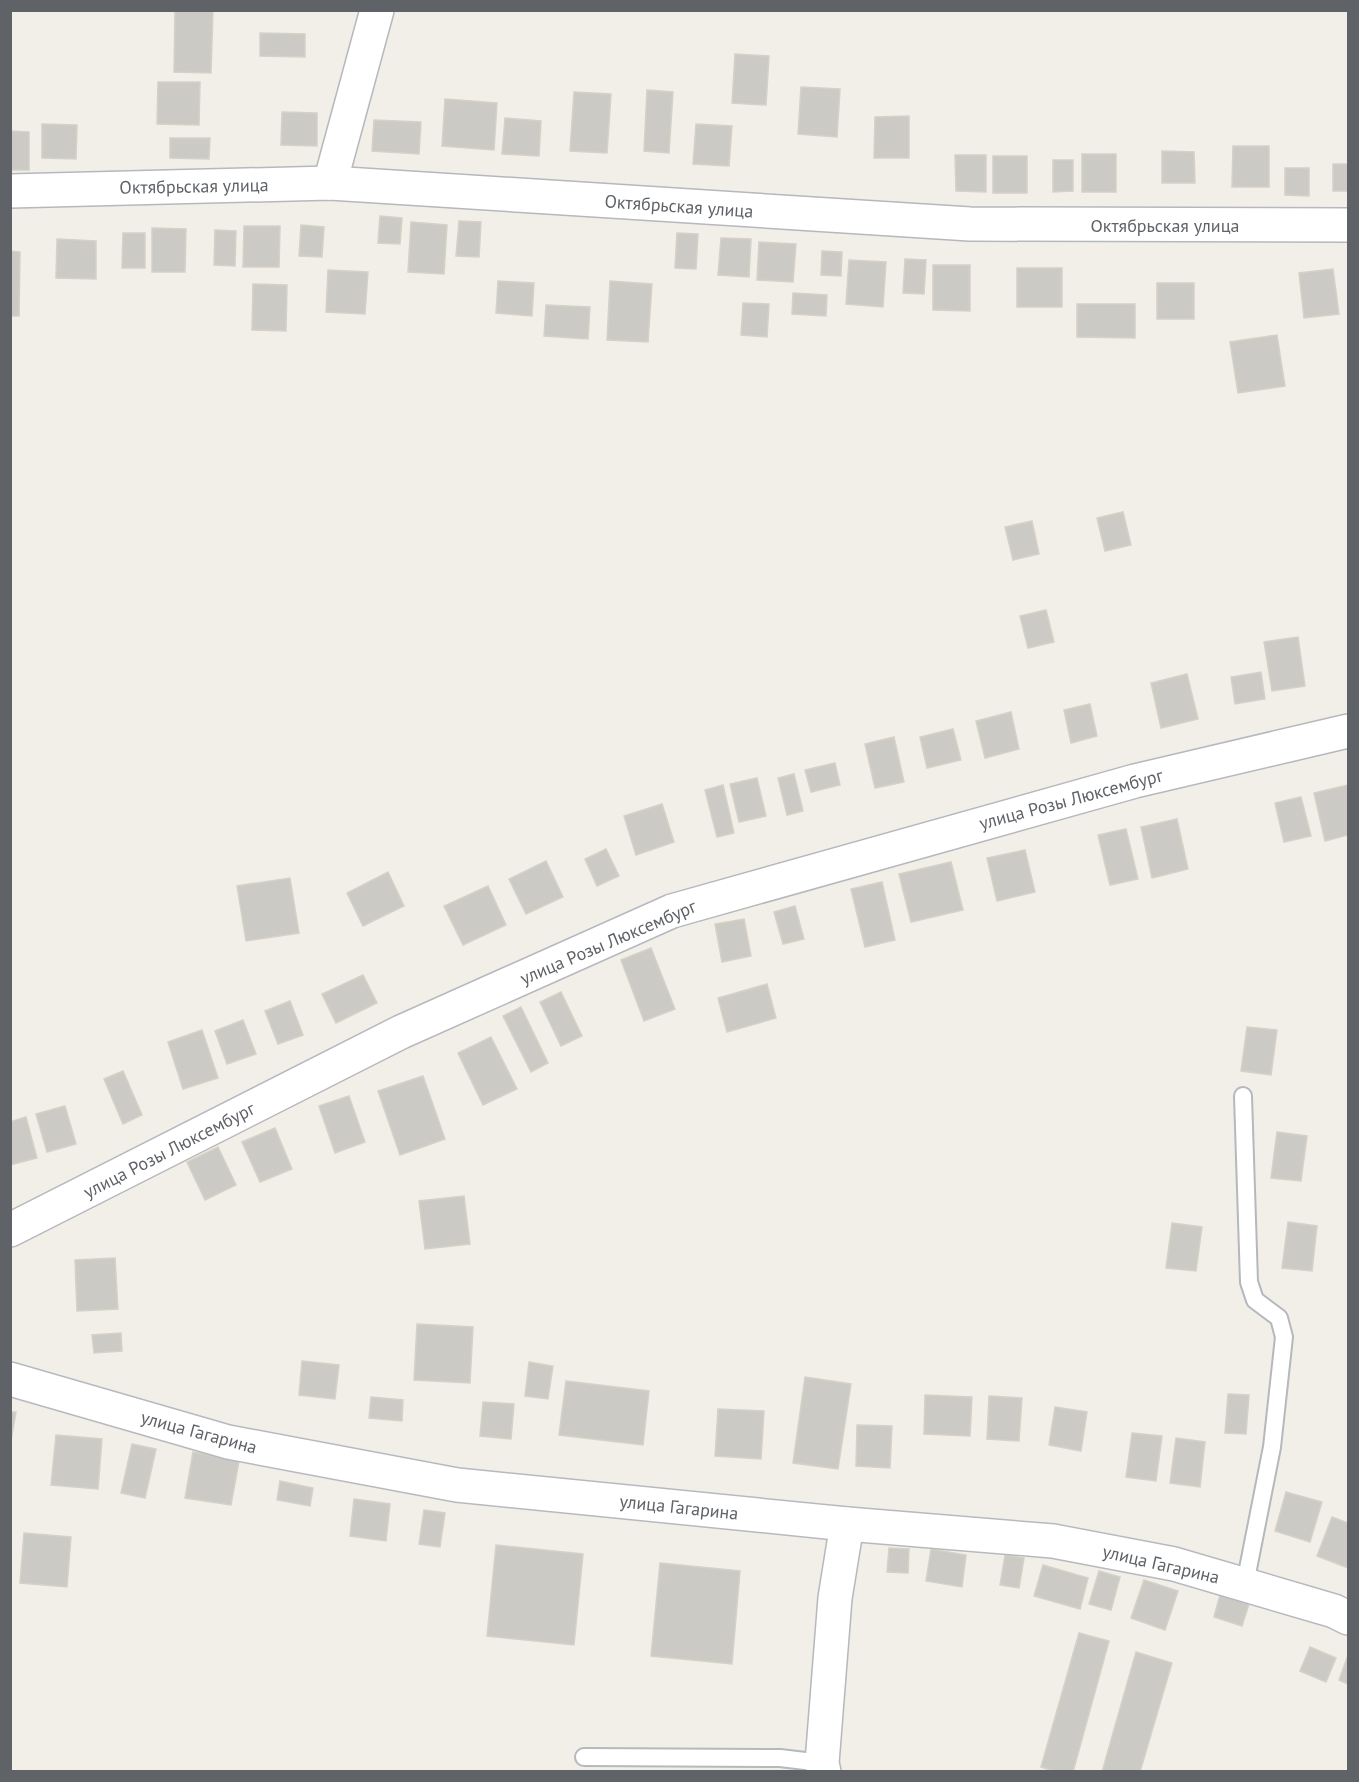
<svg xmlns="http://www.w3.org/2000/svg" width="1359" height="1782" viewBox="0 0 1359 1782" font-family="'PT Sans',sans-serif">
  <rect width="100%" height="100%" fill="#f1efe8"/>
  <g fill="#cccac5" stroke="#d6d1c6" stroke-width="1.5">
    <path d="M 175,10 L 213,10 L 211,73 L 174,72 Z"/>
    <path d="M 260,33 L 305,34 L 305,57 L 260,56 Z"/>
    <path d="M 735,54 L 769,56 L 766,105 L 732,103 Z"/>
    <path d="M 158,82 L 200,82 L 199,125 L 157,124 Z"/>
    <path d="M 801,87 L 840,89 L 837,137 L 798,134 Z"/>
    <path d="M 647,90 L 673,92 L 669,153 L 644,151 Z"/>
    <path d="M 574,92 L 611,94 L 607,153 L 570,151 Z"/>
    <path d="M 445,99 L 497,103 L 494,150 L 442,146 Z"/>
    <path d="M 282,112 L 317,113 L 317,146 L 281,145 Z"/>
    <path d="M 909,116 L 909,158 L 874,158 L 875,117 Z"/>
    <path d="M 505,118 L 541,121 L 539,156 L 502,154 Z"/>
    <path d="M 374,120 L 421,122 L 419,154 L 372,151 Z"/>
    <path d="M 42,124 L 77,125 L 76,159 L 42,158 Z"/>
    <path d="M 696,124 L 732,126 L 729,166 L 693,164 Z"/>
    <path d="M 10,131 L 29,132 L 29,170 L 10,170 Z"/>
    <path d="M 170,138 L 210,138 L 209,159 L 170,158 Z"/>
    <path d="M 1233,146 L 1269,146 L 1269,187 L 1232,187 Z"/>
    <path d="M 1162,151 L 1194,152 L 1195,183 L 1162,183 Z"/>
    <rect x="1082" y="154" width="34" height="38"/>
    <path d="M 955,155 L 986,155 L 986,192 L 956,191 Z"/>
    <rect x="993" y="156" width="34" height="37"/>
    <path d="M 1053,160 L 1073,160 L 1073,191 L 1053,192 Z"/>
    <rect x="1333" y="164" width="15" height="27"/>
    <path d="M 1285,168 L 1309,168 L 1309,196 L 1285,195 Z"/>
    <path d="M 380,216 L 402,218 L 400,244 L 378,243 Z"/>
    <path d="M 459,221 L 481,222 L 479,257 L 456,256 Z"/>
    <path d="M 411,222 L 447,225 L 444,274 L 408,272 Z"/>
    <path d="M 301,225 L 324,227 L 322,257 L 299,256 Z"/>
    <path d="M 244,226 L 280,226 L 279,267 L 243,267 Z"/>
    <path d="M 152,228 L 186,229 L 185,272 L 152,272 Z"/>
    <path d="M 215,230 L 236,231 L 235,266 L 214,265 Z"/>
    <path d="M 123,233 L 145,233 L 145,268 L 122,268 Z"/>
    <path d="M 677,233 L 698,234 L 696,269 L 675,268 Z"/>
    <path d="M 721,238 L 751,239 L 749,277 L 718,275 Z"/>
    <path d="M 57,239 L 96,241 L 96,279 L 56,278 Z"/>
    <path d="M 759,242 L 796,244 L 793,282 L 757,280 Z"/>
    <path d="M 10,251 L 20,252 L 19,316 L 10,316 Z"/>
    <path d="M 822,251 L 842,252 L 841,276 L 821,275 Z"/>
    <path d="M 905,259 L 926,260 L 924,294 L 903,293 Z"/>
    <path d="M 849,260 L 886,262 L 883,307 L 846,304 Z"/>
    <path d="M 933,265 L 970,265 L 970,311 L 933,310 Z"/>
    <rect x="1017" y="268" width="45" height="39"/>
    <path d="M 1333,269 L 1339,314 L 1304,318 L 1299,273 Z"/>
    <path d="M 328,270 L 368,272 L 365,314 L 326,312 Z"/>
    <path d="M 498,281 L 534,283 L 532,316 L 496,313 Z"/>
    <path d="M 610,281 L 652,284 L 648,342 L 607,340 Z"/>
    <rect x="1157" y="283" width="37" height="36"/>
    <path d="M 253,284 L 287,285 L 286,331 L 252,330 Z"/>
    <path d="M 793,293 L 827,295 L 826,316 L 792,314 Z"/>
    <path d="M 743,303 L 769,304 L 767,337 L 741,335 Z"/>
    <path d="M 1077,304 L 1135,304 L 1135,338 L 1077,337 Z"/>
    <path d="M 546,305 L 590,307 L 588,339 L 544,336 Z"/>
    <path d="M 1277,335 L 1285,386 L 1238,393 L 1230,342 Z"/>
    <path d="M 1123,512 L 1131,545 L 1105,551 L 1097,518 Z"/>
    <path d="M 1032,521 L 1039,554 L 1013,560 L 1005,527 Z"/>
    <path d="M 1046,610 L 1054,642 L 1028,648 L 1020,616 Z"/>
    <path d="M 1298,637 L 1305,686 L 1272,691 L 1264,642 Z"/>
    <path d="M 1261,672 L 1265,699 L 1235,704 L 1231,677 Z"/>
    <path d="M 1187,674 L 1198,719 L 1161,728 L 1151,683 Z"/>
    <path d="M 1090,704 L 1097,736 L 1071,743 L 1064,710 Z"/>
    <path d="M 1011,712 L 1019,749 L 985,758 L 976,721 Z"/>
    <path d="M 953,729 L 961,760 L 927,768 L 920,737 Z"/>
    <path d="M 894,737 L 904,782 L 875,788 L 865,744 Z"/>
    <path d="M 835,763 L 840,785 L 811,792 L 805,770 Z"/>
    <path d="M 794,774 L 803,811 L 787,815 L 778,778 Z"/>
    <path d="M 757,778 L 766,816 L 739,822 L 730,784 Z"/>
    <path d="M 723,785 L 734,833 L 717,837 L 705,790 Z"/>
    <path d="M 1348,785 L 1348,835 L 1325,841 L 1314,793 Z"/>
    <path d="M 1301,797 L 1311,836 L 1284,842 L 1275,803 Z"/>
    <path d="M 662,804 L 674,842 L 636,855 L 624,816 Z"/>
    <path d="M 1177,819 L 1188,869 L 1152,878 L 1141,827 Z"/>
    <path d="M 1126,829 L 1138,879 L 1110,885 L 1098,835 Z"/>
    <path d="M 606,849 L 619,876 L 597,886 L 585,859 Z"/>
    <path d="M 1025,850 L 1035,892 L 997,901 L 987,858 Z"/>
    <path d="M 546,861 L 563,897 L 526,914 L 509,879 Z"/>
    <path d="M 951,862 L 963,910 L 911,922 L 899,874 Z"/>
    <path d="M 388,872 L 404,906 L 363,926 L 347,893 Z"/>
    <path d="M 290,878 L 299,933 L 246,941 L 237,886 Z"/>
    <path d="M 882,882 L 895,940 L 865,947 L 851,889 Z"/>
    <path d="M 488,886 L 506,925 L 463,945 L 444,906 Z"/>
    <path d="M 795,906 L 804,939 L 783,944 L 774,912 Z"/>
    <path d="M 744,919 L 751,956 L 722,962 L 715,924 Z"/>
    <path d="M 651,948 L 675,1009 L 644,1021 L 621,960 Z"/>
    <path d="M 363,975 L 377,1003 L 336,1023 L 322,994 Z"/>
    <path d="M 767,984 L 776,1018 L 727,1032 L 718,998 Z"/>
    <path d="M 561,992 L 582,1036 L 561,1046 L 540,1002 Z"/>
    <path d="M 290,1001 L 303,1035 L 278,1044 L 265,1011 Z"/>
    <path d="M 521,1007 L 548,1063 L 531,1072 L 503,1016 Z"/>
    <path d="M 243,1020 L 256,1054 L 227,1064 L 215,1031 Z"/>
    <path d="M 1247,1027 L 1277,1030 L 1271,1075 L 1241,1071 Z"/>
    <path d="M 202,1030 L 218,1078 L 183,1089 L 168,1042 Z"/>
    <path d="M 491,1037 L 517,1089 L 483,1105 L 458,1053 Z"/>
    <path d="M 123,1071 L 142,1115 L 123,1124 L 104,1079 Z"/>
    <path d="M 423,1076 L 445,1139 L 400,1155 L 378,1091 Z"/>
    <path d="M 349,1096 L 365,1142 L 335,1153 L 319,1106 Z"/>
    <path d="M 65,1106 L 76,1144 L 47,1152 L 36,1114 Z"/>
    <path d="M 26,1117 L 37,1158 L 10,1165 L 10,1122 Z"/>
    <path d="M 275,1128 L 292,1169 L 260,1182 L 242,1142 Z"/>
    <path d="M 1277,1132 L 1307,1136 L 1301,1181 L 1271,1178 Z"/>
    <path d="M 218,1147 L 236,1185 L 205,1200 L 187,1162 Z"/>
    <path d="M 464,1196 L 470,1244 L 425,1249 L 419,1201 Z"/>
    <path d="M 1288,1222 L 1317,1226 L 1312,1271 L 1282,1268 Z"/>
    <path d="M 1172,1223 L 1202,1227 L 1196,1271 L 1166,1268 Z"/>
    <path d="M 115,1258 L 118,1309 L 77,1311 L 75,1260 Z"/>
    <path d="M 417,1324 L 473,1327 L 470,1383 L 414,1380 Z"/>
    <path d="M 121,1333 L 122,1351 L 94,1353 L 92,1335 Z"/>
    <path d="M 302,1361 L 339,1365 L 335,1399 L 299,1395 Z"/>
    <path d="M 529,1362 L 553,1366 L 548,1399 L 525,1396 Z"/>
    <path d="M 805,1377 L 851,1384 L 838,1469 L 793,1463 Z"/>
    <path d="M 566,1381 L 649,1391 L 643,1445 L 559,1435 Z"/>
    <path d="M 1228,1394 L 1249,1395 L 1246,1434 L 1225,1433 Z"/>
    <path d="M 925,1395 L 972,1397 L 970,1436 L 924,1434 Z"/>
    <path d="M 989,1396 L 1022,1398 L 1019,1441 L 987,1439 Z"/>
    <path d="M 371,1397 L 403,1400 L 402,1421 L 369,1418 Z"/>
    <path d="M 483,1402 L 514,1404 L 511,1439 L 480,1436 Z"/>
    <path d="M 1055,1407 L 1087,1412 L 1081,1451 L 1049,1445 Z"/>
    <path d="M 718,1409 L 764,1411 L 761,1459 L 715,1456 Z"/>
    <path d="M 10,1412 L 16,1412 L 10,1446 Z"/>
    <path d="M 857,1425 L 892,1426 L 890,1468 L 856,1466 Z"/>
    <path d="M 1132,1433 L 1162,1436 L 1156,1481 L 1126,1477 Z"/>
    <path d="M 56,1435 L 102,1439 L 98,1489 L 51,1485 Z"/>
    <path d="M 1176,1438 L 1205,1442 L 1200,1487 L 1170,1483 Z"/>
    <path d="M 132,1444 L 156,1449 L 145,1498 L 121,1493 Z"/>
    <path d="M 193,1452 L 239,1461 L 231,1505 L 185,1498 Z"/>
    <path d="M 280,1481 L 313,1488 L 310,1506 L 277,1500 Z"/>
    <path d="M 1286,1492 L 1322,1502 L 1310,1542 L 1275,1531 Z"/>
    <path d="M 354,1499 L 390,1504 L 386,1541 L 350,1536 Z"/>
    <path d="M 424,1510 L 445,1513 L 440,1547 L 419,1544 Z"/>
    <path d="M 1332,1517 L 1348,1523 L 1348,1568 L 1317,1556 Z"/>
    <path d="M 24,1533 L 71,1537 L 67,1587 L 20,1583 Z"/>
    <path d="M 496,1545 L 583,1554 L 574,1645 L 487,1636 Z"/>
    <path d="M 889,1548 L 909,1549 L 908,1573 L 887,1572 Z"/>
    <path d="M 931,1549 L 966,1555 L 962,1587 L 926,1581 Z"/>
    <path d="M 1005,1555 L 1024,1558 L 1019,1588 L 1000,1585 Z"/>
    <path d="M 660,1563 L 740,1571 L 732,1664 L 651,1656 Z"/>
    <path d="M 1043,1565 L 1088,1578 L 1080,1609 L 1034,1596 Z"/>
    <path d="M 1099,1571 L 1120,1577 L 1111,1610 L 1089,1604 Z"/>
    <path d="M 1144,1580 L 1178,1591 L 1165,1630 L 1131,1618 Z"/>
    <path d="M 1220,1595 L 1249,1604 L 1242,1626 L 1214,1617 Z"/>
    <path d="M 1079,1633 L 1109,1641 L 1073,1772 L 1056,1772 L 1041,1767 Z"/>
    <path d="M 1310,1647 L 1336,1658 L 1326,1682 L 1300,1671 Z"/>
    <path d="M 1136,1652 L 1172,1663 L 1140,1772 L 1102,1772 Z"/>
    <path d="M 1348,1655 L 1348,1684 L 1339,1680 Z"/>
  </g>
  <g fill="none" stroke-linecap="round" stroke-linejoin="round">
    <g stroke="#b5b8bc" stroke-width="20">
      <g id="lane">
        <path d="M 1243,1096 L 1249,1282 L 1255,1300 L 1279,1318 L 1284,1337 L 1272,1447 L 1245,1584"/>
        <path d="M 584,1757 L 780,1758 L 822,1763"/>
      </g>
    </g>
    <g stroke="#b5b8bc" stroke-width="36">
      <g id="street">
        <path d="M 330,183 L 377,10"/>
        <path d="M 10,191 L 330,183 L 970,224 L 1348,225"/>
        <path d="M 10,1230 L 401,1032 L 672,911 L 1135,781 L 1348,731"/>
        <path d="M 824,1772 L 822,1763 L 835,1598 L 847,1524"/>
      </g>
    </g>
    <g stroke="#b6babf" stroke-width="36">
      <path id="secondary" d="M 10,1379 L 228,1442 L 457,1485 L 847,1524 L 1053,1541 L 1174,1564 L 1334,1611 L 1348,1618"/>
    </g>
    <use href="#lane" stroke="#fff" stroke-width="16"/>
    <use href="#street" stroke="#fff" stroke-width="33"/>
    <use href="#secondary" stroke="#fff" stroke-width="33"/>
  </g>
  <g text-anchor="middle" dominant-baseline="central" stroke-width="6" stroke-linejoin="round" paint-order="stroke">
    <g font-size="18" fill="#5f6368" stroke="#fff">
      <text transform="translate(194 186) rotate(-1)">Октябрьская улица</text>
      <text transform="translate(679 206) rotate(4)">Октябрьская улица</text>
      <text x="1165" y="225">Октябрьская улица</text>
      <text transform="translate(1071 799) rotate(-15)">улица Розы Люксембург</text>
      <text transform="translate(608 942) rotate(-23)">улица Розы Люксембург</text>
      <text transform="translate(169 1150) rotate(-27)">улица Розы Люксембург</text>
      <text transform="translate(199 1432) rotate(15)">улица Гагарина</text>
      <text transform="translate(679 1507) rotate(6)">улица Гагарина</text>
      <text transform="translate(1161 1564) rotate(13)">улица Гагарина</text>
    </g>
  </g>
  <rect width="1359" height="1782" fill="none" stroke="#5f6368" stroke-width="24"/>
</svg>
